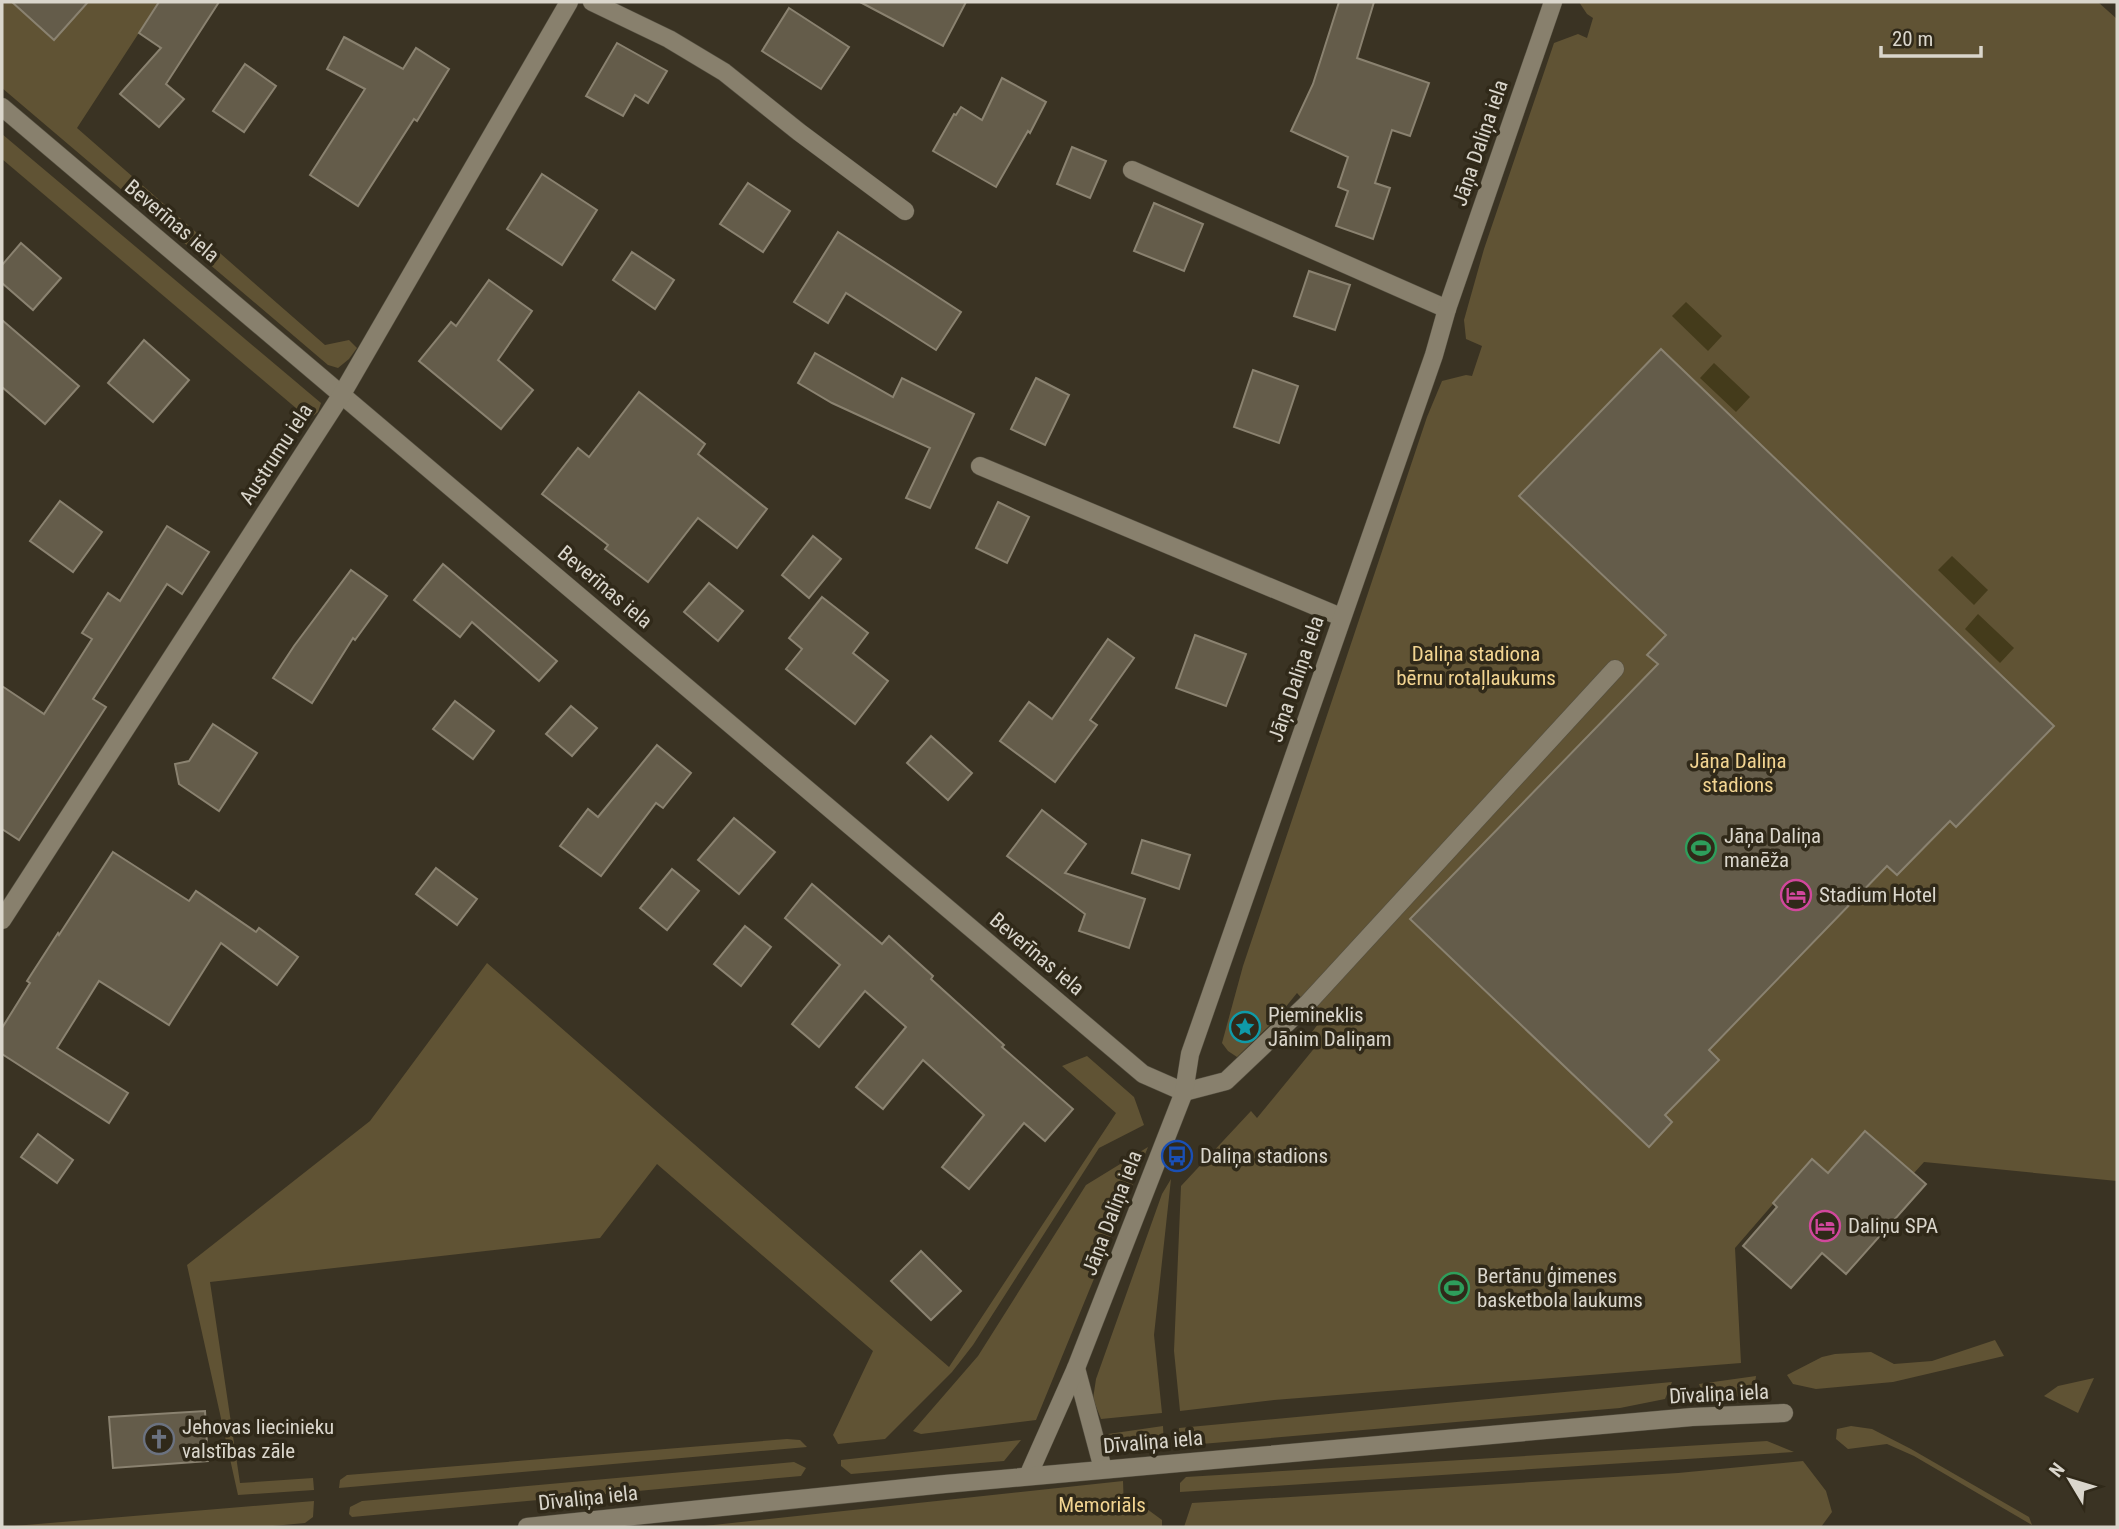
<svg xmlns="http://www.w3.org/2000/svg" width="2119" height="1529" viewBox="0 0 2119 1529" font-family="'Roboto Condensed',sans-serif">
  <rect width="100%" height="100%" fill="#3a3323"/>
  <g fill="#605334">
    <path d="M 2,2 L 159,2 L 77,128 L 325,345 L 349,340 L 357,348 L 349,359 L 338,368 L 328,365 L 2,88 Z"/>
    <path d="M 1579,2 L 2098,2 L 2117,19 L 2117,1181 L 1924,1162 L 1914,1173 L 1865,1131 L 1828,1173 L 1812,1159 L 1735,1248 L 1741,1363 L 1274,1400 L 1180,1411 L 1174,1351 L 1181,1186 L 1251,1111 L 1257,1118 L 1321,1040 L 1312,1032 L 1321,1020 L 1297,993 L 1276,1019 L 1237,1057 L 1228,1051 L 1222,1043 L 1243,966 L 1427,417 L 1442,381 L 1466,375 L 1472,376 L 1482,346 L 1466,339 L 1464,320 L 1484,249 L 1554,43 L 1578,34 L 1587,38 L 1593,18 L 1587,14 Z"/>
    <path d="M 2,134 L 321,403 L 318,412 L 311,418 L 303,414 L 2,159 Z"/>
    <path d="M 487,963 L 949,1367 L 1116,1113 L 1062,1066 L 1087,1056 L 1134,1097 L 1144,1125 L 1099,1148 L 973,1345 L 952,1372 L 885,1439 L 838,1444 L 833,1435 L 873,1351 L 657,1164 L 600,1238 L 210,1282 L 240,1483 L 313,1478 L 314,1490 L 238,1495 L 187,1265 L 370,1121 Z"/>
    <path d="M 1148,1147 L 1036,1420 L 921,1434 L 913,1431 L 978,1356 L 1086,1185 Z"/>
    <path d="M 1171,1179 L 1154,1335 L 1162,1413 L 1101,1419 L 1093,1399 L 1096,1379 L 1162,1194 Z"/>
    <path d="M 1995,1340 L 2004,1356 L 1893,1382 L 1816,1389 L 1793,1384 L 1787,1375 L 1822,1357 L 1835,1354 L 1871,1352 L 1894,1364 L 1932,1361 Z"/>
    <path d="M 1756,1376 C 1754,1400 1720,1402 1703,1394 L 1699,1384 Z"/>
    <path d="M 2094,1378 L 2078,1413 L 2044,1396 L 2058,1386 Z"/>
    <path d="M 1672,1382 L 1665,1399 L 1620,1408 L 1178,1446 L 1179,1428 Z"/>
    <path d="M 1163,1426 L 1164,1449 C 1137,1449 1128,1455 1108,1434 Z"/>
    <path d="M 1851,1426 L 1872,1429 L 1911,1449 L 2029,1517 L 2032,1525 L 1914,1456 L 1887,1444 L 1848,1449 L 1836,1439 L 1837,1429 Z"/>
    <path d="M 787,1439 L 800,1440 L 807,1447 L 339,1488 L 340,1480 L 347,1475 Z"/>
    <path d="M 1021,1440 L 1004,1461 L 851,1474 L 841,1466 L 841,1460 Z"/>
    <path d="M 1767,1441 L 1794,1452 L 1180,1492 L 1180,1483 L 1186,1477 Z"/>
    <path d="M 1803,1461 L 1826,1491 L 1832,1512 L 1821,1527 L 1184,1527 L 1192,1503 L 1678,1473 Z"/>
    <path d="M 794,1462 L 806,1468 L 801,1476 L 352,1517 L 349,1514 L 350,1507 L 362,1501 Z"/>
    <path d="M 1123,1481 L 1124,1510 L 1147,1509 L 1162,1520 L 1162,1527 L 695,1527 Z"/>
    <path d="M 314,1501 L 313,1517 L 305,1523 L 262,1527 L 2,1527 Z"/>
  </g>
  <g fill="#443b1b">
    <path d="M 1686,302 L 1722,336 L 1708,351 L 1672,316 Z"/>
    <path d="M 1714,363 L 1750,397 L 1736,412 L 1700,378 Z"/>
    <path d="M 1952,556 L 1988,590 L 1974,605 L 1938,570 Z"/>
    <path d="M 1978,614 L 2014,648 L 2000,663 L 1965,629 Z"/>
  </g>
  <g fill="#645c4a" stroke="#8a8270" stroke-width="2">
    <path d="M 12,2 L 88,2 L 54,40 Z"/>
    <path d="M 159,2 L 219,2 L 166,84 L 184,99 L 159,127 L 120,94 L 161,48 L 139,33 Z"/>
    <path d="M 860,2 L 966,2 L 943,46 Z"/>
    <path d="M 1339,2 L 1374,2 L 1357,58 L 1429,83 L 1410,136 L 1392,130 L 1375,183 L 1390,188 L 1373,239 L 1336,226 L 1348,191 L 1338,187 L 1348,157 L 1291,131 L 1313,84 Z"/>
    <path d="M 789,8 L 849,47 L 821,89 L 762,51 Z"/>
    <path d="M 344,37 L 403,69 L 416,48 L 449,69 L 417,121 L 414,119 L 358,206 L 310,175 L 365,89 L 327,69 Z"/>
    <path d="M 617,43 L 667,71 L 648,103 L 635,95 L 623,116 L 586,96 Z"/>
    <path d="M 245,64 L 276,86 L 244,132 L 213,111 Z"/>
    <path d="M 1002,78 L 1046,102 L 1030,133 L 1028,131 L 996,187 L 933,151 L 954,114 L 956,115 L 961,107 L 982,120 Z"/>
    <path d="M 1072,147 L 1106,161 L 1090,198 L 1057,184 Z"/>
    <path d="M 542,174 L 597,210 L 562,265 L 507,229 Z"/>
    <path d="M 748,183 L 790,211 L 763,252 L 720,224 Z"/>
    <path d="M 1154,203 L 1203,224 L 1184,271 L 1134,251 Z"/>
    <path d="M 838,232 L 961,312 L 936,350 L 846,293 L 828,323 L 794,302 Z"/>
    <path d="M 21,243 L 61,278 L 33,310 L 2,283 L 2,265 Z"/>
    <path d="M 632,252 L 674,280 L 655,309 L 613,280 Z"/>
    <path d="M 1309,271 L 1350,285 L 1335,330 L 1294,316 Z"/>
    <path d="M 489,280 L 532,311 L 498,360 L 533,390 L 501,429 L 419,361 L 451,322 L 456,326 Z"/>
    <path d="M 2,320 L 79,386 L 45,424 L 2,387 Z"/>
    <path d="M 144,340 L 189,380 L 153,422 L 108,383 Z"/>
    <path d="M 1661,349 L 2054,726 L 1956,827 L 1950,821 L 1897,875 L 1887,866 L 1709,1050 L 1719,1060 L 1665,1115 L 1672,1122 L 1649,1147 L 1410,919 L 1658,664 L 1647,655 L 1666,635 L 1519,496 Z"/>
    <path d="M 815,353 L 893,397 L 902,378 L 974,414 L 930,508 L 906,498 L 930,448 L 832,403 L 798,383 Z"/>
    <path d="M 1253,370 L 1298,386 L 1279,443 L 1234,427 Z"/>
    <path d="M 1036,378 L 1069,395 L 1045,445 L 1011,429 Z"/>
    <path d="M 639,392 L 705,444 L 698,454 L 767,509 L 737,548 L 698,518 L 648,582 L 605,549 L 608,545 L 542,494 L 578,448 L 589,457 Z"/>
    <path d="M 60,501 L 102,532 L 73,572 L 30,541 Z"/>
    <path d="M 998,502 L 1029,517 L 1007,563 L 976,548 Z"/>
    <path d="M 167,526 L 209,552 L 182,594 L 167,584 L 93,699 L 106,707 L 19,840 L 2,829 L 2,686 L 44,714 L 92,639 L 82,633 L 108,593 L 120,601 Z"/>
    <path d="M 813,536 L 841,559 L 809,598 L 782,575 Z"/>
    <path d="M 443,564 L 557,661 L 539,681 L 472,622 L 460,637 L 414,600 Z"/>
    <path d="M 351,570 L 387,596 L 355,640 L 353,638 L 312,703 L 273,678 L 294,646 Z"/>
    <path d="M 709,583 L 743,611 L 718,641 L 684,612 Z"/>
    <path d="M 822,597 L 868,633 L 853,653 L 888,681 L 855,724 L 786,669 L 802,649 L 789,638 Z"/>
    <path d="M 1195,635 L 1246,654 L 1226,706 L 1176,688 Z"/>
    <path d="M 1108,639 L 1134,658 L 1090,720 L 1097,725 L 1055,782 L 1000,741 L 1029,702 L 1052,719 Z"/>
    <path d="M 455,701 L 494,731 L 473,759 L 433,729 Z"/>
    <path d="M 571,706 L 597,728 L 572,756 L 546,734 Z"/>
    <path d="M 213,724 L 257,753 L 219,811 L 179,784 L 175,764 L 189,761 Z"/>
    <path d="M 931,736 L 972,773 L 948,800 L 907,763 Z"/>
    <path d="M 657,745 L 691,773 L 663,808 L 656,803 L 601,876 L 560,846 L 588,809 L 598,817 Z"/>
    <path d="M 1042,810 L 1086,844 L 1065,873 L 1145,899 L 1129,948 L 1079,931 L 1085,914 L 1007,856 Z"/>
    <path d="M 734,818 L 775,852 L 739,894 L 698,860 Z"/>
    <path d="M 1142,840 L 1190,855 L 1179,889 L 1132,873 Z"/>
    <path d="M 113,852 L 189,901 L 196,891 L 256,932 L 259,928 L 298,957 L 277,985 L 221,943 L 169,1025 L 99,981 L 57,1048 L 128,1093 L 109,1123 L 2,1054 L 2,1028 L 30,983 L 27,981 L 58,933 L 59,935 Z"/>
    <path d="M 436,868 L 477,899 L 457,925 L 416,894 Z"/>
    <path d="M 672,869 L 699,891 L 667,930 L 640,908 Z"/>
    <path d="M 812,884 L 882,944 L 889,936 L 933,976 L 931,979 L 1004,1045 L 1002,1047 L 1073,1109 L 1045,1141 L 1024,1123 L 969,1189 L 942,1167 L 984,1115 L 923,1060 L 883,1109 L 856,1087 L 906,1027 L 865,991 L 819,1047 L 792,1024 L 840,965 L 785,918 Z"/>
    <path d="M 745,926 L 771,947 L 741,986 L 714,964 Z"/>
    <path d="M 1865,1131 L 1926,1184 L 1846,1274 L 1822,1253 L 1791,1288 L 1743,1246 L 1777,1207 L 1773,1203 L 1812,1159 L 1828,1173 Z"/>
    <path d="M 38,1134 L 73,1160 L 57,1183 L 21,1157 Z"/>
    <path d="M 921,1251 L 961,1291 L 931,1320 L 891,1281 Z"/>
    <path d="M 205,1411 L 208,1461 L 113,1468 L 109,1417 Z"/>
  </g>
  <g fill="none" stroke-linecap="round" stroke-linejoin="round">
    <g stroke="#554f41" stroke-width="19">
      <g id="minor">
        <path d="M 592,2 L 669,39 L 724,72 L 799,132 L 905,211"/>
        <path d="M 2,107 L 1143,1074 L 1184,1092"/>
        <path d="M 1132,170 L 1447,309"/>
        <path d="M 980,466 L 1341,617"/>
        <path d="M 2,920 L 342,394 L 569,2"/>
        <path d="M 1184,1092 L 1226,1081 L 1307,1004 L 1615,669"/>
        <path d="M 1076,1368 L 1103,1469"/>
        <path d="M 1028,1476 L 1076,1368 L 1184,1092 L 1190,1054 L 1434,355 L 1447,309 L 1553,2"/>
        <path d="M 527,1527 L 945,1484 L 1692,1417 L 1784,1413"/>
      </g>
    </g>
    <use href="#minor" stroke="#88806d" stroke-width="18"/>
  </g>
  <defs>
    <g id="stadium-ring" transform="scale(1.575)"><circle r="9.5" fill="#302919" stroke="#2e9e5b" stroke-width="1.5"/><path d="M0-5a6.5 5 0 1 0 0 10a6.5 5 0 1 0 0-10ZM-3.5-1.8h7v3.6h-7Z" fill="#2e9e5b"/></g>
    <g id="hotel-ring" transform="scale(1.575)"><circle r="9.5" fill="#302919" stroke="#d1479c" stroke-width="1.5"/><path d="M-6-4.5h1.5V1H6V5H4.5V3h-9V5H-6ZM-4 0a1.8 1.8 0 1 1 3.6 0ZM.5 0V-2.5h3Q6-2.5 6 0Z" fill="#d1479c"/></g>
    <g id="sight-ring" transform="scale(1.575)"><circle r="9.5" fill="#302919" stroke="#0f9aa8" stroke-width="1.5"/><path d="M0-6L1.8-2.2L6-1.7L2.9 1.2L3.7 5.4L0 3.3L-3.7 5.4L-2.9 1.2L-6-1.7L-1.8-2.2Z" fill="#0f9aa8"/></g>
    <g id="bus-ring" transform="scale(1.575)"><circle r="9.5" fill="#302919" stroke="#1a4fb4" stroke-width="1.5"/><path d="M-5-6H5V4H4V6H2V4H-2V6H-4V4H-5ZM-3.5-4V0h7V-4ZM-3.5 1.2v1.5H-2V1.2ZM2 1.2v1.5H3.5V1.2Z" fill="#1a4fb4"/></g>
    <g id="church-ring" transform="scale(1.575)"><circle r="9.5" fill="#302919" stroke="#6b7280" stroke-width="1.5"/><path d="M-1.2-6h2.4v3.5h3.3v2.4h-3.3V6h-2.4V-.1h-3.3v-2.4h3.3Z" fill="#6b7280"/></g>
  </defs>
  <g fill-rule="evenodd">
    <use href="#stadium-ring" x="1701" y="848"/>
    <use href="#hotel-ring" x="1796" y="895"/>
    <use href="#sight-ring" x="1245" y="1027"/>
    <use href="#bus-ring" x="1177" y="1156"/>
    <use href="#hotel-ring" x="1825" y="1226"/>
    <use href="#stadium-ring" x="1454" y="1288"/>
    <use href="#church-ring" x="159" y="1439"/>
  </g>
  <g text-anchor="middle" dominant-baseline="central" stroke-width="7" stroke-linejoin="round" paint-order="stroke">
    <g font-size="21" fill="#dad6cc" stroke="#302919">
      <text transform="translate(1480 143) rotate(-71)">Jāņa Daliņa iela</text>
      <text transform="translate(172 221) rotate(40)">Beverīnas iela</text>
      <text transform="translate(276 454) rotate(-57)">Austrumu iela</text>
      <text transform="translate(605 587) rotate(40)">Beverīnas iela</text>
      <text transform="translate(1296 679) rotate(-71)">Jāņa Daliņa iela</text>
      <text transform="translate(1037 954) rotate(40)">Beverīnas iela</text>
      <text transform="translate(1112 1213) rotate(-69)">Jāņa Daliņa iela</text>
      <text transform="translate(1719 1394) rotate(-3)">Dīvaliņa iela</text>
      <text transform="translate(1153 1442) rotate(-5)">Dīvaliņa iela</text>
      <text transform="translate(588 1498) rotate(-6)">Dīvaliņa iela</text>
    </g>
    <g font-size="21" fill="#f2d491" stroke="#302919">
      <text x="1476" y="654">Daliņa stadiona<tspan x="1476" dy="24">bērnu rotaļlaukums</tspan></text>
      <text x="1738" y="761">Jāņa Daliņa<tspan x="1738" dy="24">stadions</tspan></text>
      <text x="1102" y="1505">Memoriāls</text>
    </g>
    <g font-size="21" fill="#dad6cc" stroke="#302919" text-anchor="start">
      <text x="1724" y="836">Jāņa Daliņa<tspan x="1724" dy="24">manēža</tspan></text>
      <text x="1819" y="895">Stadium Hotel</text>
      <text x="1268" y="1015">Piemineklis<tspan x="1268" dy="24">Jānim Daliņam</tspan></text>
      <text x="1200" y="1156">Daliņa stadions</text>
      <text x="1848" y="1226">Daliņu SPA</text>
      <text x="1477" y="1276">Bertānu ģimenes<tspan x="1477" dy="24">basketbola laukums</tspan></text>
      <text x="182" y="1427">Jehovas liecinieku<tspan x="182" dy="24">valstības zāle</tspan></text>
    </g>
  </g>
  <rect width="2119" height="1529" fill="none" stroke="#dad6cc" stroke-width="7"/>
  <g transform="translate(2070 1480) rotate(308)" stroke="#302919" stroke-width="5" paint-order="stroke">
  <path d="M0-5L12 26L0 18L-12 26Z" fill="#dad6cc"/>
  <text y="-10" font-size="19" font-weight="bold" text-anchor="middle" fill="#dad6cc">N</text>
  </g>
  <path d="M1881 46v10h100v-10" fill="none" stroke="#dad6cc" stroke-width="3.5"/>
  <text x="1892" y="46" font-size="21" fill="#dad6cc" stroke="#302919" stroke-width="5" paint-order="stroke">20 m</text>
</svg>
